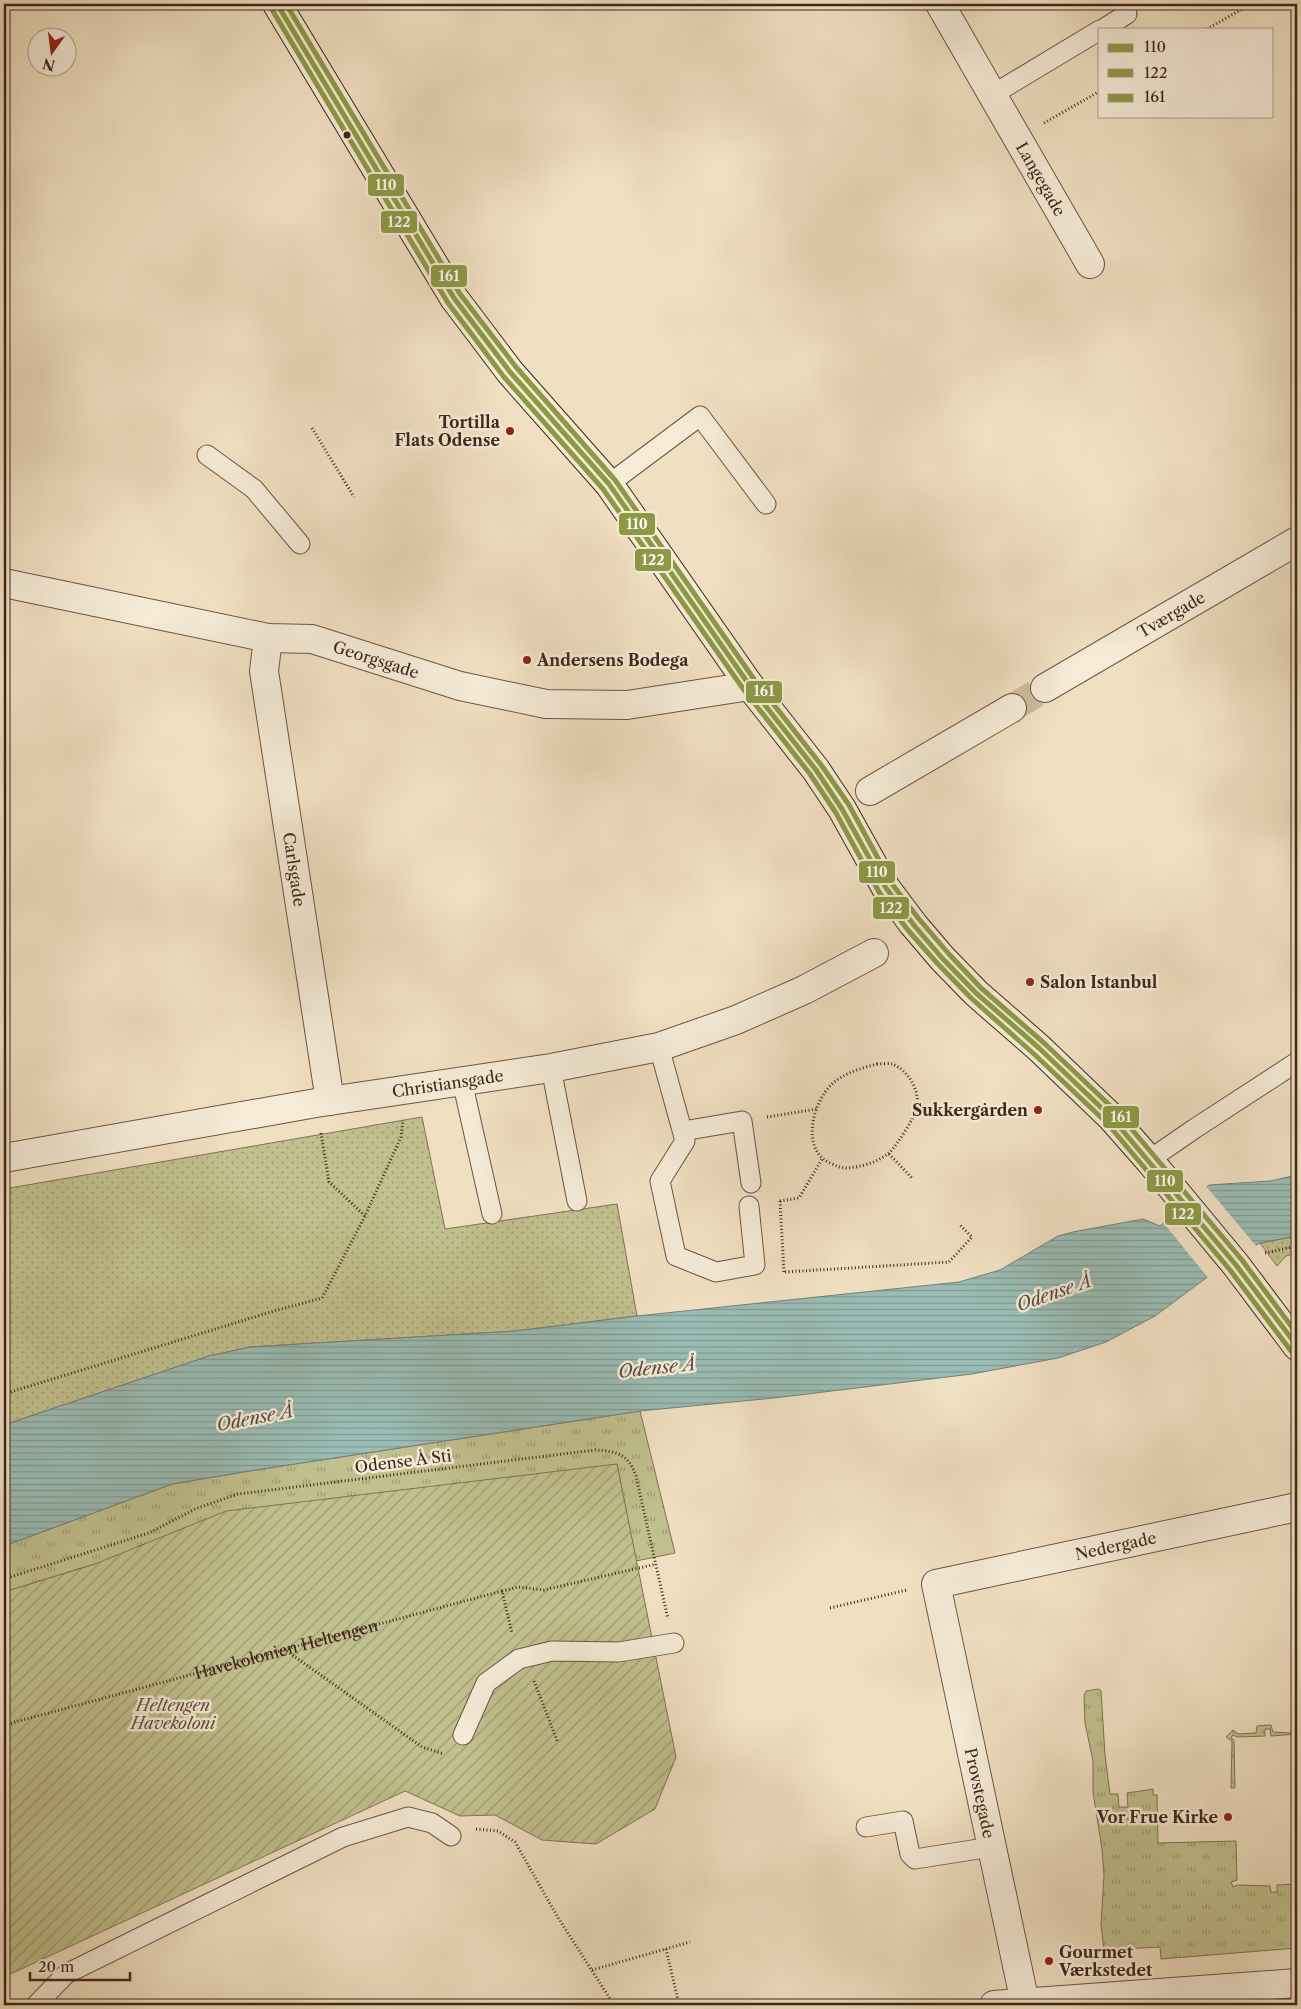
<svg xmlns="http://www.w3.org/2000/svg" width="1301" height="2009" viewBox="0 0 1301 2009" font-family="'Libre Caslon Text',serif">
  <defs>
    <pattern id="grass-tufts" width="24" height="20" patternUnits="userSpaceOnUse" patternTransform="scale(1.25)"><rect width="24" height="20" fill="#c1c08e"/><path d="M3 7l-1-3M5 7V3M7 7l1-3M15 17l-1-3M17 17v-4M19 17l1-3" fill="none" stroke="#9e9c73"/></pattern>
    <pattern id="park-dots" width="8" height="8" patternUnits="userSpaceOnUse" patternTransform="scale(1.25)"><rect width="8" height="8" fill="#c1c08e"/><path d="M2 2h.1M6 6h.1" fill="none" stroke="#9e9c73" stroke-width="1.8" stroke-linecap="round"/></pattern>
    <pattern id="garden-furrows" width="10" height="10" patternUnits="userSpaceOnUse" patternTransform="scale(1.25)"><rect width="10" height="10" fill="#c1c08e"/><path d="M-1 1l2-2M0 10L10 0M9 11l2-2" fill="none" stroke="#9e9c73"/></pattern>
    <pattern id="water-rules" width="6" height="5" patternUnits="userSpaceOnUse" patternTransform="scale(1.25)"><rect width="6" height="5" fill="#9abdb5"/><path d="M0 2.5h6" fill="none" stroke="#7f9992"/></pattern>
  </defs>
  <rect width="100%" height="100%" fill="#f0e0c2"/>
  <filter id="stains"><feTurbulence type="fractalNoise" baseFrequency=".004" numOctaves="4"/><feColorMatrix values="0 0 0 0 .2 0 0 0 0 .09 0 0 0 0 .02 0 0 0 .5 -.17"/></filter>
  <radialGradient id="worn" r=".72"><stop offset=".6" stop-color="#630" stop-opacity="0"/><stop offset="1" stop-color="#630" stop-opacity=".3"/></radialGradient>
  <g fill="url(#grass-tufts)" stroke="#817254">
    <path d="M 640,1411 L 675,1553 L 636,1561 L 617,1464 L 95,1564 L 4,1592 L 4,1546 L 172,1484 L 243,1472 Z"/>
    <path d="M 1099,1689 L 1101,1691 L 1105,1755 L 1110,1794 L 1118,1794 L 1119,1807 L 1128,1807 L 1127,1793 L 1153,1789 L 1153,1795 L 1157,1795 L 1158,1843 L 1236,1841 L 1237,1880 L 1231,1882 L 1233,1887 L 1237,1885 L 1270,1886 L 1271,1892 L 1277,1892 L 1277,1885 L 1295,1884 L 1295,1890 L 1297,1890 L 1297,1948 L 1161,1959 L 1160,1947 L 1104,1950 L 1101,1925 L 1104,1875 L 1102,1849 L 1093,1792 L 1093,1761 L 1085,1723 L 1084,1696 L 1086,1691 Z"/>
    <path d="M 1271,1725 L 1273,1732 L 1290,1733 L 1296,1727 L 1297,1734 L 1271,1736 L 1270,1729 L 1265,1729 L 1265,1736 L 1237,1737 L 1233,1735 L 1231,1738 L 1234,1740 L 1235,1788 L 1231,1788 L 1232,1741 L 1226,1737 L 1233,1730 L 1238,1734 L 1256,1733 L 1257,1726 Z"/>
  </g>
  <g fill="url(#park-dots)" stroke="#817254">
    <path d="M 422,1117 L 445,1229 L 617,1204 L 637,1316 L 516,1331 L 250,1347 L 209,1356 L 4,1425 L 4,1189 Z"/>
    <path d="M 1297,1236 L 1297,1253 L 1286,1256 L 1277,1266 L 1260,1243 Z"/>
  </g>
  <path fill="url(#garden-furrows)" stroke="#817254" d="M 617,1464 L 676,1757 L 655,1809 L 596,1844 L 542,1840 L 495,1815 L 460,1816 L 405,1791 L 4,1977 L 4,1592 L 95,1564 L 226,1511 Z"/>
  <path fill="url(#water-rules)" stroke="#768077" d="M 1297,1175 L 1297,1236 L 1260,1243 L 1237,1255 L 1155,1316 L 1106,1342 L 1058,1358 L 972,1374 L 774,1398 L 640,1411 L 243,1472 L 172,1484 L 4,1546 L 4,1425 L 209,1356 L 250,1347 L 516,1331 L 637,1316 L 959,1282 L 1000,1270 L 1058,1236 L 1073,1232 L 1143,1219 L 1160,1226 L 1209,1185 L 1270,1181 Z"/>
  <path fill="#f0e0c2" d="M 1205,1185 L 1257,1247 L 1238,1258 L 1209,1279 L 1162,1221 Z"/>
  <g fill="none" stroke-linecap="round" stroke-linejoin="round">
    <path stroke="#cdbba0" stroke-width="28" stroke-dasharray="28 14" stroke-linecap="butt" d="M 1012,708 L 1045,688"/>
    <g stroke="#6d5444" stroke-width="21">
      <g id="lane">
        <path d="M 1103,29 L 1127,14"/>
        <path d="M 992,95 L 1100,30"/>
        <path d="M 207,455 L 254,489 L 300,544"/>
        <path d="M 609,484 L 700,416 L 766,504"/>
        <path d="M 659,1047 L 685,1141 L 660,1181 L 676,1256 L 716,1272 L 755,1265 L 749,1206"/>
        <path d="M 551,1068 L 577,1201"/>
        <path d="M 462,1081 L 492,1214"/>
        <path d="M 683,1131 L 742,1121 L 751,1183"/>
        <path d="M 1149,1160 L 1194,1129 L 1297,1062"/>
        <path d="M 463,1735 L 486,1683 L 519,1659 L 552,1651 L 619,1652 L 674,1643"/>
        <path d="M 866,1827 L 903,1821 L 910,1854 L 915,1859 L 991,1847"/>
        <path d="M 36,2005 L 66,1974 L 343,1837 L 408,1817 L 432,1823 L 451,1836"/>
      </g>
    </g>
    <g stroke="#6d5444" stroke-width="30">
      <g id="street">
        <path id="s2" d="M 940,4 L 1090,264"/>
        <path id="s3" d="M 4,583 L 268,638 L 312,639 L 460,686 L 546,704 L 627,705 L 750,686"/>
        <path id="s4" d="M 268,638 L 264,671 L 330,1101"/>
        <path id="s5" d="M 1045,688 L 1297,541"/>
        <path d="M 870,791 L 1012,708"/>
        <path id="s6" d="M 4,1158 L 316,1103 L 551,1068 L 659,1047 L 736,1020 L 804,990 L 874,953"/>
        <path id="s7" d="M 1025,2003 L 936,1584 L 1297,1507"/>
        <path d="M 994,2005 L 1297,1983"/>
      </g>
    </g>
    <g stroke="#41251a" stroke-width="30">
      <path id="secondary" d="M 277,4 L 454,298 L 510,372 L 609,484 L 750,686 L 816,770 L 842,809 L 886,888 L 913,924 L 942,958 L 976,993 L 1039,1048 L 1112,1118 L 1149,1160 L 1236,1265 L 1297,1346"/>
    </g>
    <g stroke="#41251a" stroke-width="3" stroke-dasharray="1 2.5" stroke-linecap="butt">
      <path d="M 1207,29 L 1251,4"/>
      <path d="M 1044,123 L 1100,91"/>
      <path d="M 312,428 L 354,497"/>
      <path d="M 877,1064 C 881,1064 888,1063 892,1064 C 908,1070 920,1090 917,1107 C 915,1117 897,1145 890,1152 C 879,1162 861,1167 848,1168 C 841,1168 836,1166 830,1163 C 800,1149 813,1102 832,1084 C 844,1073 862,1068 877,1064 Z"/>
      <path d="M 917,1108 L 995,1114"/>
      <path d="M 767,1117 L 817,1109"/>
      <path d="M 321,1133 L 329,1182 L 365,1216"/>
      <path d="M 889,1154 L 912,1178"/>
      <path d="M 780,1201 L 784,1273"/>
      <path d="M 780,1201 L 799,1198 L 822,1159"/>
      <path d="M 1265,1253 L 1297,1246"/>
      <path d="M 785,1272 L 949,1262 L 972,1237 L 959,1224"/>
      <path d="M 4,1394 L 274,1311 L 322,1298 L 365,1216 L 401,1137 L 403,1120"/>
      <path d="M 4,1579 L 149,1533 L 195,1509 L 238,1494 L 595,1450 C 617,1451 628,1454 636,1476 L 668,1619"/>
      <path d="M 502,1591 L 519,1587 L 544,1590 L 656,1564"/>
      <path d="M 830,1608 L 907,1590"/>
      <path d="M 284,1649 L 422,1747 L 444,1754"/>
      <path d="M 534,1681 L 558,1743"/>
      <path id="s1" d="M 4,1725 L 502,1591 L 512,1633"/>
      <path d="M 476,1829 L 498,1831 L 515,1842 L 557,1916 L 614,2005"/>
      <path d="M 666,1949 L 678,2000"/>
      <path d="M 592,1970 L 690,1942"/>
      <path d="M 106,2000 L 108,2005"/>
    </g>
    <use href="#lane" stroke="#f5ebd7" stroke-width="19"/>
    <use href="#street" stroke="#f5ebd7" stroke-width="28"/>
    <use href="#secondary" stroke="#f5ebd7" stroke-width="28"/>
    <g stroke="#f5ebd7" stroke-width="9">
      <path id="bus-1" d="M 277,4 L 454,298 L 510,372 L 609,484 L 750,686 L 816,770 L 842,809 L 886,888 L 913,924 L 942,958 L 976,993 L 1039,1048 L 1112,1118 L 1236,1265 L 1297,1346"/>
    </g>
    <g stroke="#f5ebd7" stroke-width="9">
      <path id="bus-2" d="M 271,8 L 448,303 L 504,377 L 603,489 L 744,690 L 810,774 L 836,813 L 879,892 L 907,929 L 937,963 L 971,998 L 1034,1054 L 1107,1123 L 1230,1270 L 1291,1351"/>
    </g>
    <g stroke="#f5ebd7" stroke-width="9">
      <path id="bus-3" d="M 286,4 L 460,294 L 516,367 L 615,480 L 756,682 L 822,766 L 849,805 L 892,884 L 919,919 L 948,953 L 981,988 L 1044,1043 L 1118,1113 L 1242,1260 L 1297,1334"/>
    </g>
    <use href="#bus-1" stroke="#8d9945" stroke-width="5"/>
    <use href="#bus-2" stroke="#8d9945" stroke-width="5"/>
    <use href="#bus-3" stroke="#8d9945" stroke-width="5"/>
  </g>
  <circle fill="#41251a" stroke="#f5ebd7" stroke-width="2" cx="347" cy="135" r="4.5"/>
  <g fill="#8f2418" stroke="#f5ebd7" stroke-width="2">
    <circle cx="510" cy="431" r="5"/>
    <circle cx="527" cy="660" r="5"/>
    <circle cx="1030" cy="982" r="5"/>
    <circle cx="1038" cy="1110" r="5"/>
    <circle cx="1228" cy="1817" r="5"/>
    <circle cx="1049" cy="1961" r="5"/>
  </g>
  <g text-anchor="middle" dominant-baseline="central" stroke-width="5" stroke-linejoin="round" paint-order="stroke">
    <g font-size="16" fill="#41251a" stroke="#f5ebd7">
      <text stroke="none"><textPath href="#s2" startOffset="202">Langegade</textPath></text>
      <text stroke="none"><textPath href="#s5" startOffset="146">Tværgade</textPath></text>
      <text stroke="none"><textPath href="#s3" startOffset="381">Georgsgade</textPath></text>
      <text stroke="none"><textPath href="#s4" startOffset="234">Carlsgade</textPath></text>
      <text stroke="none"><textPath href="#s6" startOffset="450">Christiansgade</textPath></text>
      <text transform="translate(403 1461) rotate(-7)">Odense Å Sti</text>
      <text stroke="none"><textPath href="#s7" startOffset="612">Nedergade</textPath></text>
      <text stroke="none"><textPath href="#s1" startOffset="292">Havekolonien Heltengen</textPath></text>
      <text transform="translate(980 1793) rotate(78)">Provstegade</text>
    </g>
    <g font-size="16" font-weight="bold" fill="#41251a" stroke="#f5ebd7" text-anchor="end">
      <text x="500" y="422">Tortilla<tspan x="500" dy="18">Flats Odense</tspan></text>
      <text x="537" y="660" text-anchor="start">Andersens Bodega</text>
      <text x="1040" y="982" text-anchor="start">Salon Istanbul</text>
      <text x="1028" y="1110">Sukkergården</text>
      <text x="1218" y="1817">Vor Frue Kirke</text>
      <text x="1059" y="1952" text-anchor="start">Gourmet<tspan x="1059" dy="18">Værkstedet</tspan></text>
    </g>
    <g font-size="16" font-style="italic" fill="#614c37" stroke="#f5ebd7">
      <text x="173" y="1705">Heltengen<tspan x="173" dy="18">Havekoloni</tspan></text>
    </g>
    <g font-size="18" font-style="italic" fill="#574b41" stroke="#f5ebd7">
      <text transform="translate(1054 1293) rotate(-19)">Odense Å</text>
      <text transform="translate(657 1368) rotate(-6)">Odense Å</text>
      <text transform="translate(255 1418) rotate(-11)">Odense Å</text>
    </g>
  </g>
  <g stroke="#f5ebd7" stroke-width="2">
    <rect x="367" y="173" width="38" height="24" rx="5" fill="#8d9945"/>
    <rect x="380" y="210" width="38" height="24" rx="5" fill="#8d9945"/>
    <rect x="430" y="264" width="38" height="24" rx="5" fill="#8d9945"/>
    <rect x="618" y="512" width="38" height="24" rx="5" fill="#8d9945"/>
    <rect x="634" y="548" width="38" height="24" rx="5" fill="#8d9945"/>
    <rect x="745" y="680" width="38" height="24" rx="5" fill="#8d9945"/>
    <rect x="858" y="860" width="38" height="24" rx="5" fill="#8d9945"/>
    <rect x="872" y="896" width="38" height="24" rx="5" fill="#8d9945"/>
    <rect x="1102" y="1105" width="38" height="24" rx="5" fill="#8d9945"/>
    <rect x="1146" y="1169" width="38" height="24" rx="5" fill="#8d9945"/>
    <rect x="1164" y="1202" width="38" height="24" rx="5" fill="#8d9945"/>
  </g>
  <g font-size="14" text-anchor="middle" font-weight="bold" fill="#fff">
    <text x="386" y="190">110</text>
    <text x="399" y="227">122</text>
    <text x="449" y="281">161</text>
    <text x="637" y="529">110</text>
    <text x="653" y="565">122</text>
    <text x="764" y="696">161</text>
    <text x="877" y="877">110</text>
    <text x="891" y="913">122</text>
    <text x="1121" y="1122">161</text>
    <text x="1165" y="1186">110</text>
    <text x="1183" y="1219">122</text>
  </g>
  <rect width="1301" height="2009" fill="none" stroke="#f0e0c2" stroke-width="20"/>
  <rect x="5" y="5" width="1291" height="1999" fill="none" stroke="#41251a" stroke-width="2.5"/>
  <rect x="10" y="10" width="1281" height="1989" fill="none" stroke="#41251a"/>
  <rect x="1098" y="28" width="175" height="90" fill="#f5ebd7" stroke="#ad9c8b"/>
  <rect x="1108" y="44" width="25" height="8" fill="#8d9945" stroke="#ad9c8b"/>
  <text x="1144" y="52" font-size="15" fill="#41251a">110</text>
  <rect x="1108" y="69" width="25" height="8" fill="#8d9945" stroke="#ad9c8b"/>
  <text x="1144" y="78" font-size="15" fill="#41251a">122</text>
  <rect x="1108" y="94" width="25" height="8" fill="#8d9945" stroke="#ad9c8b"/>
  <text x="1144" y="102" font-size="15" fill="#41251a">161</text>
  <g transform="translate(52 52) rotate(194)"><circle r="24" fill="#f5ebd7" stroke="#ad9c8b"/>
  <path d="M0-4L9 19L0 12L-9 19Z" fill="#8f2418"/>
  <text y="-8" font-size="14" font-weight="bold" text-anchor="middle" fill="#41251a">N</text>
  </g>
  <path d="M30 1972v8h100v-8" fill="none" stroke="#41251a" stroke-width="2.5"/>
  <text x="38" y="1972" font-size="15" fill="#41251a" stroke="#f5ebd7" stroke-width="4" paint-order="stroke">20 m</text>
  <rect width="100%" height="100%" filter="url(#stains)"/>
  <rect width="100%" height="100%" fill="url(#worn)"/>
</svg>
